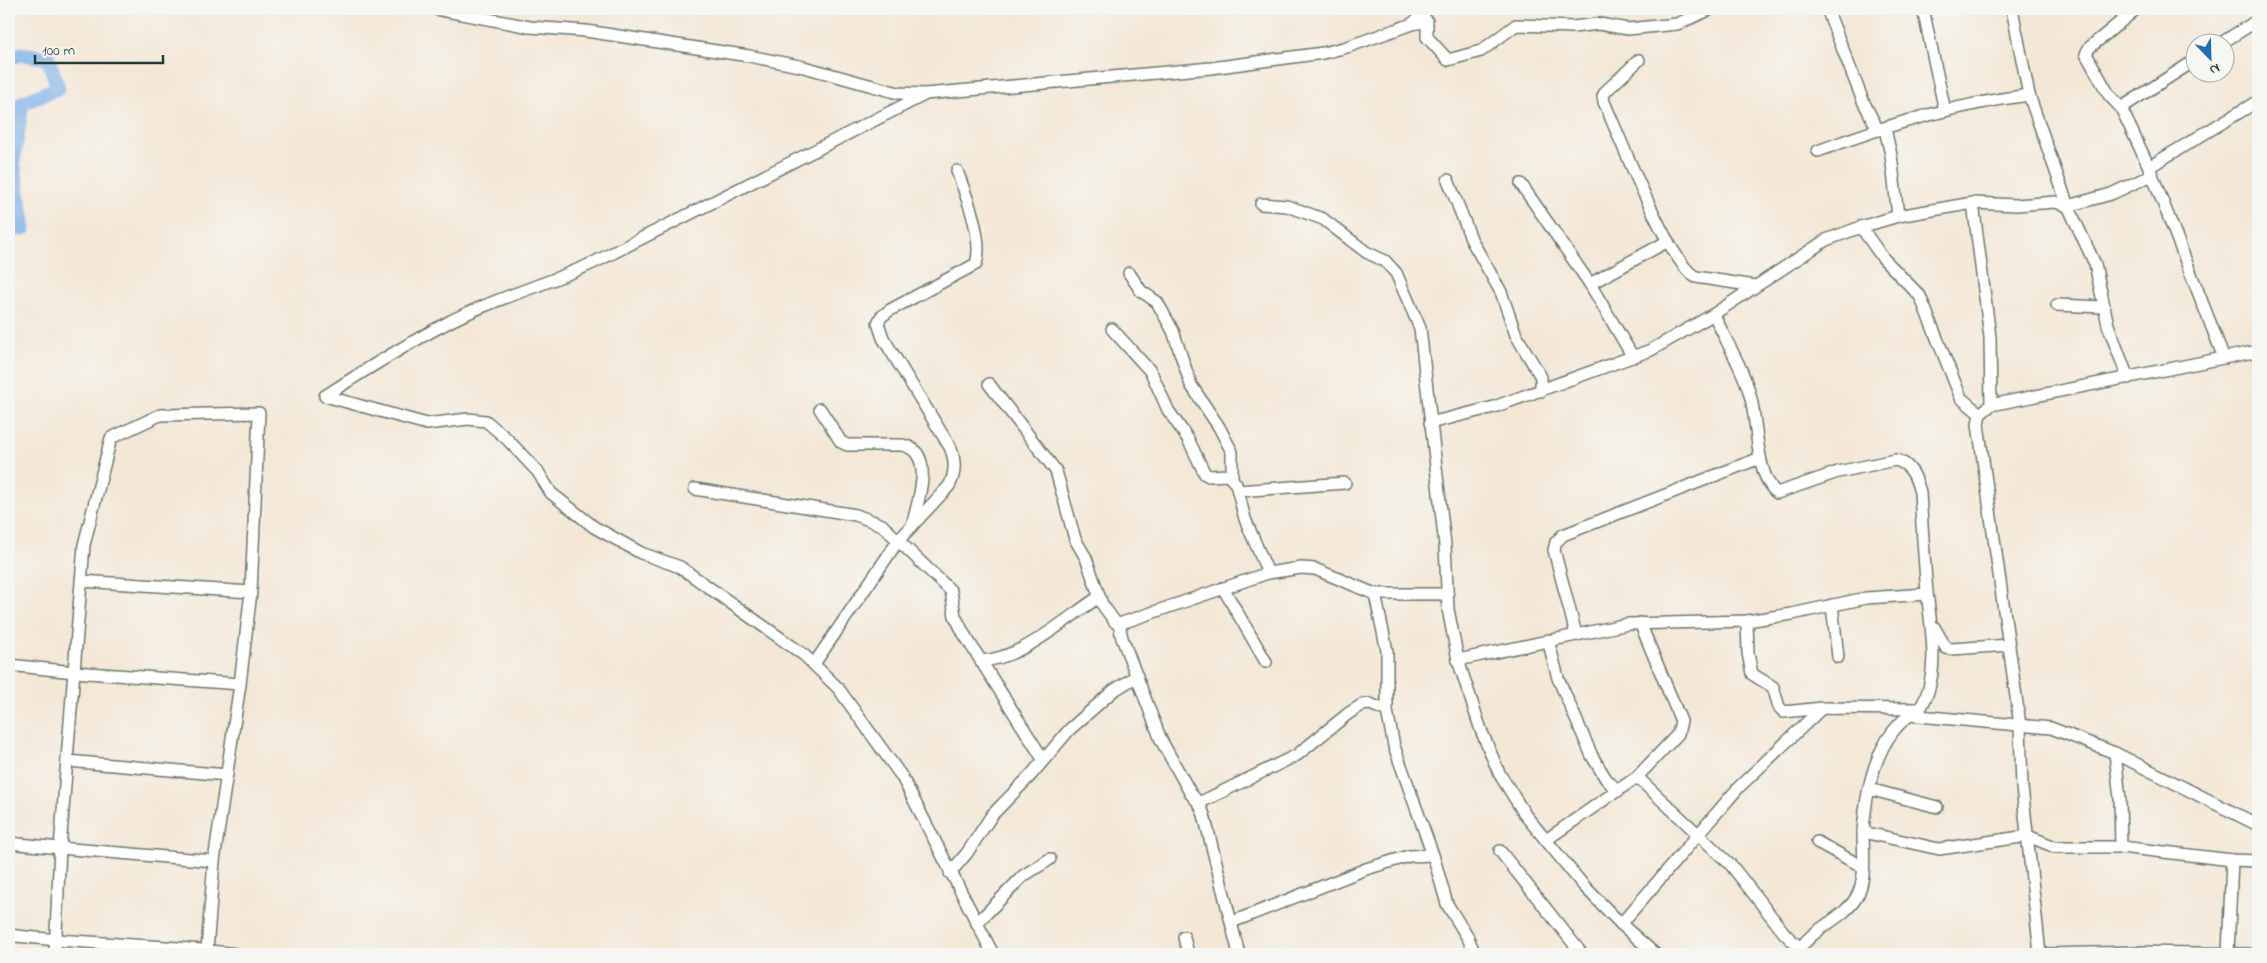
<svg xmlns="http://www.w3.org/2000/svg" width="2267" height="963" viewBox="0 0 2267 963" font-family="'Indie Flower',sans-serif">
  <rect width="100%" height="100%" fill="#f6f6f2"/>
  <filter id="ink" filterUnits="userSpaceOnUse"><feTurbulence type="fractalNoise" baseFrequency=".02" numOctaves="2"/><feDisplacementMap in="SourceGraphic" scale="10" xChannelSelector="R" yChannelSelector="G"/><feConvolveMatrix kernelMatrix="1 2 1 2 8 2 1 2 1" color-interpolation-filters="sRGB"/></filter>
  <filter id="wash" filterUnits="userSpaceOnUse"><feTurbulence type="fractalNoise" baseFrequency=".0096" numOctaves="4" result="noise"/><feDisplacementMap in="SourceGraphic" scale="20" xChannelSelector="R" yChannelSelector="G"/><feGaussianBlur stdDeviation="1.12" result="paint"/><feColorMatrix in="noise" values="0 0 0 0 0 0 0 0 0 0 0 0 0 0 0 0 0 1.4 0 .05"/><feComposite in="paint" operator="in"/></filter>
  <g filter="url(#wash)">
    <rect width="100%" height="100%" fill="#f4e7d5"/>
    <g fill="none" stroke-linecap="round" stroke-linejoin="round">
      <path stroke="#7db0e9" stroke-width="15" d="M 9,58 L 21,54 L 48,58 L 58,88 L 22,103 L 13,162 L 24,228 L 9,230"/>
    </g>
  </g>
  <g filter="url(#ink)">
    <g fill="none" stroke-linecap="round" stroke-linejoin="round">
      <g stroke="#6a786c" stroke-width="14">
        <g id="minor">
          <path d="M 436,9 L 530,27 L 586,31 L 749,56 L 804,67 L 898,93 L 925,94 L 1211,68 L 1323,53 L 1347,47 L 1412,24 L 1427,21 L 1427,37 L 1448,60 L 1481,51 L 1516,25 L 1573,27 L 1599,24 L 1628,29 L 1677,24 L 1711,9"/>
          <path d="M 1827,9 L 1863,101 L 1878,130"/>
          <path d="M 1923,9 L 1945,111"/>
          <path d="M 2136,9 L 2089,48 L 2086,54 L 2109,95 L 2121,108 L 2149,167 L 2224,358"/>
          <path d="M 1412,24 L 1428,9"/>
          <path d="M 2223,42 L 2258,20"/>
          <path d="M 1639,60 L 1606,91 L 1603,96 L 1604,102 C 1618,133 1670,266 1696,277 L 1755,286"/>
          <path d="M 2029,95 L 2068,206 L 2095,264 L 2108,325 L 2128,378"/>
          <path d="M 2121,108 L 2194,61"/>
          <path d="M 1885,129 L 1891,155 L 1898,216"/>
          <path d="M 1818,151 C 1886,125 1958,104 2029,95 L 2012,9"/>
          <path d="M 2149,167 L 2258,101"/>
          <path d="M 1448,180 L 1472,241 L 1501,292 L 1516,335 L 1541,377 L 1541,391"/>
          <path d="M 1521,184 L 1590,284 L 1633,357"/>
          <path d="M 1973,203 L 1990,337 L 1991,405"/>
          <path d="M 1261,204 L 1287,206 L 1323,219 L 1366,252 L 1385,261 L 1396,273 L 1420,328 L 1445,545 L 1448,609 L 1458,660 L 1481,730 L 1499,773 L 1526,816 L 1583,885 L 1621,924 L 1655,954"/>
          <path d="M 1861,227 L 1882,257 L 1920,296 L 1961,398 L 1980,414"/>
          <path d="M 1129,273 L 1141,291 L 1157,302 L 1173,331 L 1191,385 L 1219,427 L 1232,452 L 1232,478"/>
          <path d="M 1590,284 L 1668,241"/>
          <path d="M 2057,305 L 2103,307"/>
          <path d="M 1714,314 C 1725,341 1743,367 1750,395 C 1758,421 1755,476 1777,493 L 1838,472 L 1895,460 C 1911,463 1916,478 1920,492 C 1922,525 1924,559 1927,592 C 1931,629 1941,675 1920,709 C 1877,730 1866,789 1863,832 L 1939,849 L 2028,836 L 2055,847 L 2121,847 L 2232,860 L 2258,861"/>
          <path d="M 1112,329 L 1151,372 L 1168,410 L 1188,439 L 1205,474 L 1209,476 L 1228,475 L 1236,484 L 1245,519 L 1268,573 L 1301,568 L 1315,569 L 1375,594 L 1447,594"/>
          <path d="M 989,384 L 1056,471 L 1075,539 L 1086,558 L 1102,604 L 1115,622 L 1119,624 L 1268,573"/>
          <path d="M 325,396 L 427,424 L 468,419 L 486,421 L 506,438 L 538,472 L 551,493 L 594,527 L 641,553 L 680,567 L 804,655 L 838,688 L 902,777 L 993,954"/>
          <path d="M 325,396 C 365,370 405,345 447,323 C 494,298 547,285 595,262 L 924,95"/>
          <path d="M 820,409 L 841,442 L 847,445 L 902,445 C 937,451 917,504 912,526"/>
          <path d="M 1430,423 L 1494,407 L 1651,350 L 1714,314 L 1826,240 L 1861,227 L 1898,216 L 1973,203 L 2016,205 L 2055,202 L 2068,206 L 2111,194 L 2152,175"/>
          <path d="M 695,489 L 856,515 L 882,525 L 951,591 L 955,616 L 964,634 L 1043,759"/>
          <path d="M 1238,491 L 1345,483"/>
          <path d="M 81,581 L 251,592"/>
          <path d="M 1223,588 L 1266,662"/>
          <path d="M 1375,594 L 1387,651 L 1387,711 L 1394,746 L 1433,855 L 1447,904 L 1468,938 L 1475,954"/>
          <path d="M 1832,605 L 1838,657"/>
          <path d="M 1747,621 L 1748,653 L 1752,674 L 1773,687 L 1779,707 L 1784,712 L 1822,708 L 1918,709"/>
          <path d="M 1119,624 L 1122,638 L 1161,740 L 1191,794 L 1199,803 L 1204,815 L 1239,954"/>
          <path d="M 1934,627 L 1946,648 L 1952,649 L 2009,645"/>
          <path d="M 1576,634 L 1554,550 L 1556,542 L 1563,535 L 1760,458"/>
          <path d="M 1548,640 L 1558,678 L 1592,756 L 1606,779 L 1618,791"/>
          <path d="M 1458,660 L 1628,624 L 1747,621 L 1792,614 L 1866,598 L 1927,594"/>
          <path d="M 981,661 C 1022,659 1065,619 1099,597"/>
          <path d="M 814,664 L 898,541 L 949,486 C 956,473 956,461 950,447 L 883,338 L 878,323 L 881,317 L 890,310 L 976,264 C 984,239 966,195 957,171"/>
          <path d="M 9,665 L 74,672 L 240,684"/>
          <path d="M 1908,715 L 2051,728 L 2115,753 L 2258,825"/>
          <path d="M 2115,753 L 2120,799 L 2121,847"/>
          <path d="M 67,761 L 227,775"/>
          <path d="M 1637,777 L 1731,865 L 1785,934 L 1800,948"/>
          <path d="M 1869,789 L 1937,807"/>
          <path d="M 1199,803 L 1297,755 L 1349,713 L 1362,705 L 1370,704 L 1387,711"/>
          <path d="M 1546,840 L 1637,777 L 1678,734 L 1681,721 L 1640,623"/>
          <path d="M 1817,842 L 1863,867"/>
          <path d="M 9,843 L 60,848 L 84,545 L 111,438 L 160,415 L 259,413 L 251,592 L 240,684 L 214,861"/>
          <path d="M 1500,851 L 1582,954"/>
          <path d="M 950,873 L 967,853 L 992,815 L 1031,775 L 1069,730 L 1113,691 L 1137,676"/>
          <path d="M 1232,922 L 1366,869 L 1409,856 L 1433,855"/>
          <path d="M 977,923 L 1023,876 L 1050,859"/>
          <path d="M 1621,924 L 1739,787 L 1822,708"/>
          <path d="M 9,935 C 84,945 161,943 236,954"/>
          <path d="M 1184,937 L 1188,954"/>
          <path d="M 2228,953 L 2232,860"/>
          <path d="M 55,954 L 60,848 L 214,861 L 207,950"/>
          <path d="M 1797,954 C 1810,928 1842,921 1856,898 C 1867,880 1863,852 1863,832"/>
          <path d="M 2040,954 L 2022,787 L 2020,725 L 1978,424 L 1980,414 L 1991,405 L 2258,351"/>
          <path d="M 2046,954 L 2139,952 L 2249,954"/>
        </g>
      </g>
      <use href="#minor" stroke="#fff" stroke-width="11"/>
    </g>
  </g>
  <rect width="2267" height="963" fill="none" stroke="#f6f6f2" stroke-width="30"/>
  <g transform="translate(2210 58) rotate(157)"><circle r="24" fill="#f6f6f2" stroke="#a0aca6"/>
  <path d="M0-4L9 19L0 12L-9 19Z" fill="#1f6fb2"/>
  <text y="-8" font-size="14" font-weight="bold" text-anchor="middle" fill="#1f3d34">N</text>
  </g>
  <path d="M35 55v8h128v-8" fill="none" stroke="#1f3d34" stroke-width="2.5"/>
  <text x="42" y="55" font-size="15" fill="#1f3d34" stroke="#f6f6f2" stroke-width="4" paint-order="stroke">100 m</text>
</svg>
